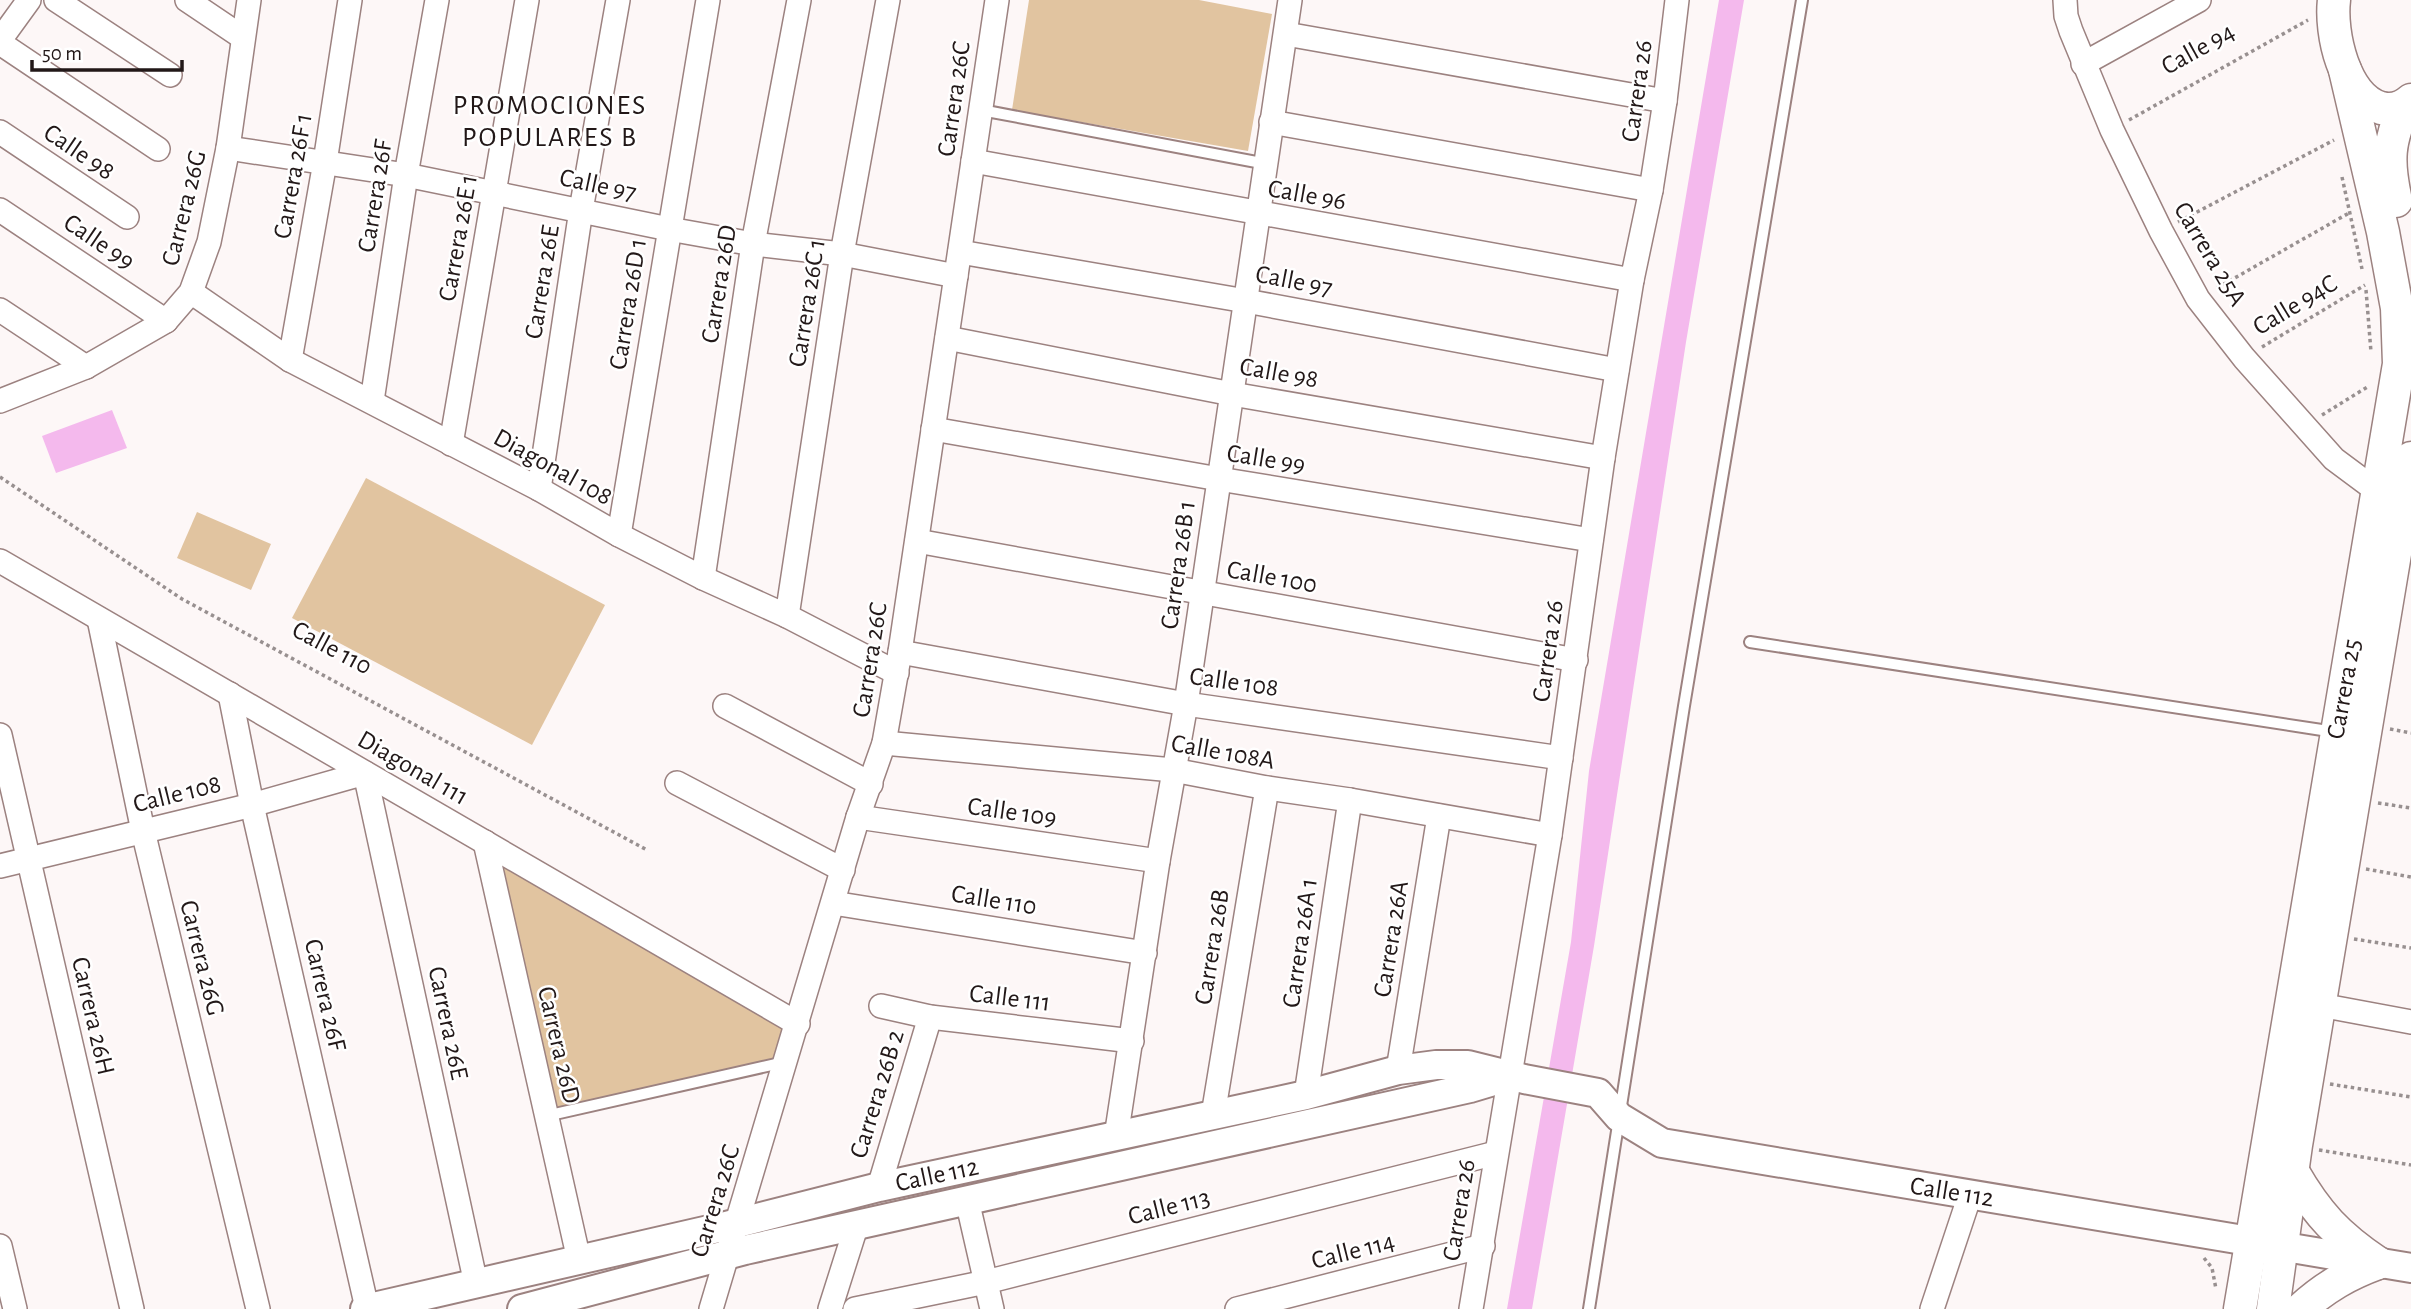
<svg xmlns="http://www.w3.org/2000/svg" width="2411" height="1309" viewBox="0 0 2411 1309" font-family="'Alegreya Sans',sans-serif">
  <rect width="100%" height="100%" fill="#fdf7f7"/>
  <g fill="#e1c4a0">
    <path d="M 1029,0 L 1199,0 L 1272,14 L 1248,151 L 1012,110 Z"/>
    <path d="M 366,478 L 605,605 L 532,745 L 292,618 Z"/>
    <path d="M 197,512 L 271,544 L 251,590 L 177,558 Z"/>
    <path d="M 485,842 L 798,1024 L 786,1062 L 546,1116 Z"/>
  </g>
  <g fill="#f4b9ed">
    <path d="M 1719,0 L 1744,0 L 1686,342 L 1594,946 L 1532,1309 L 1507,1309 L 1571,942 L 1589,771 Z"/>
    <path d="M 112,410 L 127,448 L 56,473 L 42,436 Z"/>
  </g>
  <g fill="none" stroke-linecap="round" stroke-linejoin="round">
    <g stroke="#9c8280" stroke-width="14">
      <g id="service">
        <path d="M 981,110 L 1267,164"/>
        <path d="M 1750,642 L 2335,732"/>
        <path d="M 546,1116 L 785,1062"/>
        <path d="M 1589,1309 L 1684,706 L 1802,0"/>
      </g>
    </g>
    <g stroke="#9c8280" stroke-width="26">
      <g id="minor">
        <path d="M 56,0 L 170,75"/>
        <path d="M 187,0 L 242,37"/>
        <path d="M 2065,0 L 2066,16 L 2071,31 L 2112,130 L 2161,231 L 2198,299 L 2244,358 L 2334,459 L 2377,491"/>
        <path d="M 1286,34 L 1665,101"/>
        <path d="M 0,40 L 29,0"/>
        <path d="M 0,43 L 158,149"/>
        <path d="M 2083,64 L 2199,0"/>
        <path d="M 1271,122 L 1651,190"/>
        <path d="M 0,132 L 127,217"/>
        <path d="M 228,148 L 406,175 L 669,229 L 753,244 L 842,254 L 956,276"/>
        <path d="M 973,161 L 1632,280"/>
        <path d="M 0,210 L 166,321"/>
        <path d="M 960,252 L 1246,301 L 1617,370"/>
        <path d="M 191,292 L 290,360 L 539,489 L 619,535 L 703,578 L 787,616 L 897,673"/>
        <path d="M 0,310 L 86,367"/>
        <path d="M 947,338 L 1232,394 L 1603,458"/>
        <path d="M 290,360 L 325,162 L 350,0"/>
        <path d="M 0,401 L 86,367 L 166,321 L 191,292 L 209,242 L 228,148 L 249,0"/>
        <path d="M 372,401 L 406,175 L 437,0"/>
        <path d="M 933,429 L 1219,479 L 1591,540"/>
        <path d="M 451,444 L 527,0"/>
        <path d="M 539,489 L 581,210 L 618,0"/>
        <path d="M 619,535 L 708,0"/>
        <path d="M 917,541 L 1576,660"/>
        <path d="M 0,561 L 798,1024"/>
        <path d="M 703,578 L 753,244 L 799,0"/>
        <path d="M 787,616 L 842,254 L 888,0"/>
        <path d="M 99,619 L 143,831 L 258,1309"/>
        <path d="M 900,652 L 1186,704 L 1561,758"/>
        <path d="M 230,694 L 252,805 L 367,1308"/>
        <path d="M 725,706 L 871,784"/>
        <path d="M 0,735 L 132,1309"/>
        <path d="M 884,743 L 1173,770 L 1267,788 L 1350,800 L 1550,835"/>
        <path d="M 677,783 L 843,870"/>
        <path d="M 858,817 L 1158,861"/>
        <path d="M 485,842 L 579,1260"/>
        <path d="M 0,866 L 252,805 L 365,773 L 476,1284"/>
        <path d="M 833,903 L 1145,953"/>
        <path d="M 2320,1005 L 2411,1022"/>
        <path d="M 881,1006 L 930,1017 L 1132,1041"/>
        <path d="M 1398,1070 L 1439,816"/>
        <path d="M 1306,1095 L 1350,800"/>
        <path d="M 1213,1115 L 1267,788"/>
        <path d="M 1116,1137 L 1158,861 L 1186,704 L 1290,0"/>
        <path d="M 879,1187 L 930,1017"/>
        <path d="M 967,1200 L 992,1309"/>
        <path d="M 0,1246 L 15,1309"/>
        <path d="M 711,1309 L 858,817 L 884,743 L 900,652 L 997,0"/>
        <path d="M 830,1309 L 856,1227"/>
        <path d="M 855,1309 L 986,1282 L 1496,1153"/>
        <path d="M 1237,1309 L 1483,1246"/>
        <path d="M 1471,1309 L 1550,835 L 1603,458 L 1632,280 L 1651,190 L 1665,101 L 1677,0"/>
        <path d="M 1932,1309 L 1970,1195"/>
      </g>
    </g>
    <g stroke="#9c8280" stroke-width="32">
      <g id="tertiary">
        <path d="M 365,1309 L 722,1227 L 879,1187 L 1306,1095 L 1398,1070 L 1436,1065 L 1468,1065 L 1524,1079 L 1598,1093 L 1619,1117 L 1662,1143 L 2411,1268"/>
        <path d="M 522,1309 L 745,1250 L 1470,1088 L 1510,1076"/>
      </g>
    </g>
    <g stroke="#9c8280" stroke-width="35">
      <g id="secondary">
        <path d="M 2334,0 C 2330,33 2344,97 2381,108 C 2392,111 2402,108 2411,100"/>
        <path d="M 2396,201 C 2387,161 2388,142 2405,105"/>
        <path d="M 2293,1172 C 2317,1214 2338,1236 2378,1263"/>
        <path d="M 2240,1309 L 2399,364 L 2397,308 L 2383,232 L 2345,70"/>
        <path d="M 2273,1309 L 2296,1145 L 2411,458"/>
        <path d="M 2301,1309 C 2325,1287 2348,1274 2378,1263"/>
      </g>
    </g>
    <g stroke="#989090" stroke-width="3.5" stroke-dasharray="3.5 3.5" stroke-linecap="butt">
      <path d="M 2129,120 L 2308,20"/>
      <path d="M 2342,177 L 2362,269"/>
      <path d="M 2178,222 L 2334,140"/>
      <path d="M 2217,288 L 2349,213"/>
      <path d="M 2366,290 L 2371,352"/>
      <path d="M 2262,347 L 2365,285"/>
      <path d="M 2322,415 L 2369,386"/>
      <path d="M 0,477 L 182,599 L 647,850"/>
      <path d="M 2390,729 L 2411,733"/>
      <path d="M 2378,803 L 2411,808"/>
      <path d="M 2366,869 L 2411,877"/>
      <path d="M 2354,939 L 2411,948"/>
      <path d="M 2330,1084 L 2411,1097"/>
      <path d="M 2319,1150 L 2411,1165"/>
      <path d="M 2204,1258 L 2212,1268 L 2216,1289"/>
    </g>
    <use href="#service" stroke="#fff" stroke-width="10"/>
    <use href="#minor" stroke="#fff" stroke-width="23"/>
    <use href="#tertiary" stroke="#fff" stroke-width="28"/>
    <use href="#secondary" stroke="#fff" stroke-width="32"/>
  </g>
  <g text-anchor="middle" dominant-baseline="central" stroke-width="5" stroke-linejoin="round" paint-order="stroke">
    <g font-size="26" fill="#221818" stroke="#fff">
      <text transform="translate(2198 49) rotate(-29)">Calle 94</text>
      <text transform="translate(1637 91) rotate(-82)">Carrera 26</text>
      <text transform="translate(954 99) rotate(-82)">Carrera 26C</text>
      <text transform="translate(79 152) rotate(34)">Calle 98</text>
      <text transform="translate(293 176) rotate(-80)">Carrera 26F 1</text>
      <text transform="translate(598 185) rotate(12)">Calle 97</text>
      <text transform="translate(1307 195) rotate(10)">Calle 96</text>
      <text transform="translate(375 196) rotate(-81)">Carrera 26F</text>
      <text transform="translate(184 208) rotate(-76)">Carrera 26G</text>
      <text transform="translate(458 238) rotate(-80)">Carrera 26E 1</text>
      <text transform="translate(99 242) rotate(34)">Calle 99</text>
      <text transform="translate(2210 254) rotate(59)">Carrera 25A</text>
      <text transform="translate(1294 281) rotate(11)">Calle 97</text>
      <text transform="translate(542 282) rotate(-81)">Carrera 26E</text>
      <text transform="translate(719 284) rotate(-81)">Carrera 26D</text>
      <text transform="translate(807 303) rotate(-81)">Carrera 26C 1</text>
      <text transform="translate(628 304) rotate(-81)">Carrera 26D 1</text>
      <text transform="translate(2295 305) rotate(-31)">Calle 94C</text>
      <text transform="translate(1279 373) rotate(10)">Calle 98</text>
      <text transform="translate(1266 459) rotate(9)">Calle 99</text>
      <text transform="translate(553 467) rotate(29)">Diagonal 108</text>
      <text transform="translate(1178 565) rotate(-82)">Carrera 26B 1</text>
      <text transform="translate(1272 577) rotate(10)">Calle 100</text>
      <text transform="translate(332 648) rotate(28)">Calle 110</text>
      <text transform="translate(1548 651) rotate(-82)">Carrera 26</text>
      <text transform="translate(870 660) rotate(-81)">Carrera 26C</text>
      <text transform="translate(1234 682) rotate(8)">Calle 108</text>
      <text transform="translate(2344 689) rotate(-80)">Carrera 25</text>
      <text transform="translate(1223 752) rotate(10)">Calle 108A</text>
      <text transform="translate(413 768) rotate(30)">Diagonal 111</text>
      <text transform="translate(177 794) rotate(-14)">Calle 108</text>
      <text transform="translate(1012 812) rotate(8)">Calle 109</text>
      <text transform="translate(994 900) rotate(9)">Calle 110</text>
      <text transform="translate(1391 939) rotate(-81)">Carrera 26A</text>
      <text transform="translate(1300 943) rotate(-82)">Carrera 26A 1</text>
      <text transform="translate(1212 947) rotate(-81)">Carrera 26B</text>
      <text transform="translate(202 958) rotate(76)">Carrera 26G</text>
      <text transform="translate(325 995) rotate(77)">Carrera 26F</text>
      <text transform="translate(1010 998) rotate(7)">Calle 111</text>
      <text transform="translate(93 1016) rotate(77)">Carrera 26H</text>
      <text transform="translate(448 1023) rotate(78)">Carrera 26E</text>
      <text transform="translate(559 1045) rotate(77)">Carrera 26D</text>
      <text transform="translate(877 1094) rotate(-73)">Carrera 26B 2</text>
      <text transform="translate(937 1175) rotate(-12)">Calle 112</text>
      <text transform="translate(1952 1192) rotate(9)">Calle 112</text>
      <text transform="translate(715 1201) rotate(-73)">Carrera 26C</text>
      <text transform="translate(1169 1207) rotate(-14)">Calle 113</text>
      <text transform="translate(1459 1210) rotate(-81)">Carrera 26</text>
      <text transform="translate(1353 1251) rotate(-14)">Calle 114</text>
    </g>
    <g font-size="28" letter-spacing="2" fill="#221818" stroke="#fff">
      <text x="550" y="106">PROMOCIONES<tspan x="550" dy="32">POPULARES B</tspan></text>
    </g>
  </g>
  <path d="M32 60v10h150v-10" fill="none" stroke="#221818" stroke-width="3.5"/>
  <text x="42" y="60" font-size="21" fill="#221818" stroke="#ffffff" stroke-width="5" paint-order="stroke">50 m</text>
</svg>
